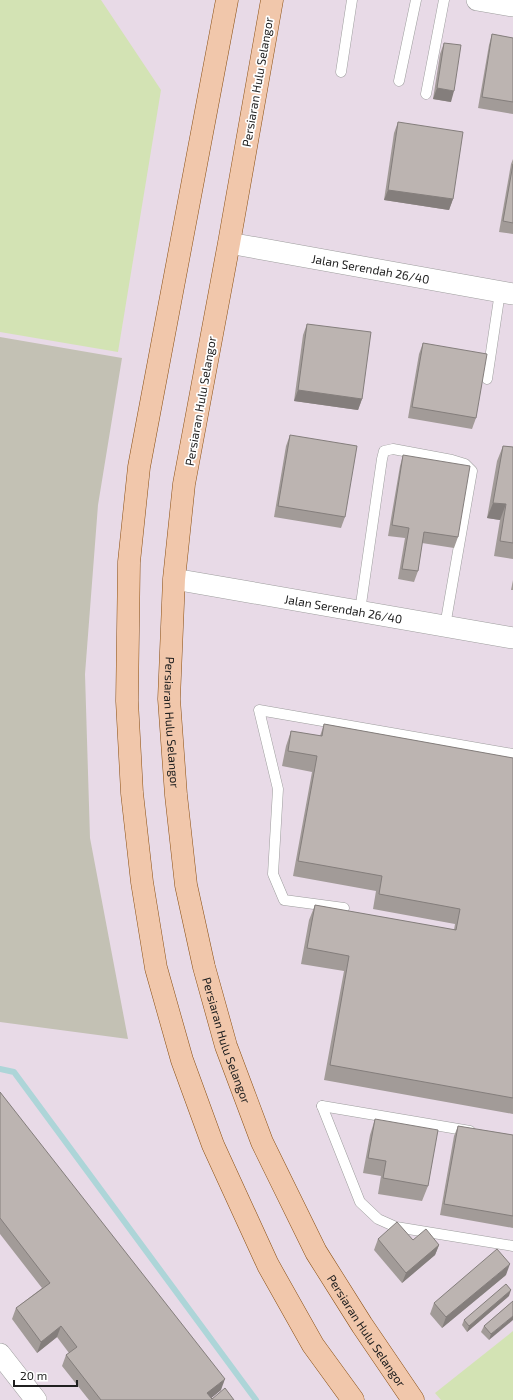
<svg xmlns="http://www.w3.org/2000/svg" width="513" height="1400" viewBox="0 0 513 1400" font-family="'Exo 2',sans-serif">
  <rect width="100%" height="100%" fill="#efece8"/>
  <rect fill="#e8dae7" x="0" y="0" width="513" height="1400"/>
  <path fill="#c3c1b4" d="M 0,337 L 122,358 L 98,505 L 85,674 L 90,838 L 128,1039 L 0,1022 Z"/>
  <g fill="#d3e3b4">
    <path d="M 0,0 L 101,0 L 161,90 L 118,352 L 0,332 Z"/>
    <path d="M 513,1331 L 513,1400 L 441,1400 L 435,1393 Z"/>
  </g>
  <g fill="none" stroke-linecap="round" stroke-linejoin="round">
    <path stroke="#add5d8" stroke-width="6" d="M 0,1069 L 14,1072 L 256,1400"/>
    <g stroke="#9d9d9d" stroke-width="11">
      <g id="service">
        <path d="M 341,72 L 352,0"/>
        <path d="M 399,81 L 416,0"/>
        <path d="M 426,94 L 444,0"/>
        <path d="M 487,379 L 500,292"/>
        <path d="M 360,611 L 382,459 L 384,451 L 393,449 L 452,460 L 465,464 L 472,471 L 445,626"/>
        <path d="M 344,908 L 284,900 L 273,874 L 278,789 L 259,710 L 513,754"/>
        <path d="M 322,1106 L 360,1202 L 378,1219 L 396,1227 L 513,1246"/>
        <path d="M 322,1106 L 470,1131"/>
      </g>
    </g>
    <g stroke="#9d9d9d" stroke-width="22">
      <g id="minor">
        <path d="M 477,0 L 513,6"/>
        <path id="s1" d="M 229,243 L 513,294"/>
        <path id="s2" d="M 174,579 L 513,638"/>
        <path d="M 0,1354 L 36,1400"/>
      </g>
    </g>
    <g stroke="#8a4f12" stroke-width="23">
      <g id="primary">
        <path d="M 227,0 L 139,467 L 129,562 L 127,701 L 132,793 L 142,882 L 156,968 L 182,1060 L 213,1145 L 268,1265 L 313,1345 L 353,1400"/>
        <path id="s3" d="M 272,0 L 229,243 L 184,484 L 174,579 L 169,699 L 176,795 L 186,885 L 204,967 L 226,1046 L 262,1142 L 316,1252 L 362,1325 L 413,1400"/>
      </g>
    </g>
    <use href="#service" stroke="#fff" stroke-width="10"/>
    <use href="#minor" stroke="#fff" stroke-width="21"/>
    <use href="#primary" stroke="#f1c7ab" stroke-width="22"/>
  </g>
  <g fill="#a29b98">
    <path d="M 492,34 L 513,38 L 513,114 L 478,108 L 489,45 Z"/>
    <path d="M 444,43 L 451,102 L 433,99 L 440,54 Z"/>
    <path d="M 398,122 L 453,199 L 449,210 L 384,200 L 394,133 Z"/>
    <path d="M 513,159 L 513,234 L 499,232 L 511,164 Z"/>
    <path d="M 307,324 L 362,399 L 358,410 L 294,401 L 303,335 Z"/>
    <path d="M 423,343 L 476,418 L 472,429 L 408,418 L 419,354 Z"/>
    <path d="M 290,435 L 345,517 L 341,528 L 274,517 L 286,446 Z"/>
    <path d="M 503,446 L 513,447 L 513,559 L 494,556 L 500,520 L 487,518 L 497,461 Z"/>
    <path d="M 403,455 L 458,537 L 454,548 L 422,543 L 418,571 L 414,582 L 398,579 L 405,538 L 388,536 L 400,466 Z"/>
    <path d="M 513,580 L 513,590 L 511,590 Z"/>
    <path d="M 324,724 L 513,758 L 513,1114 L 324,1080 L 344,971 L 301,964 L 309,920 L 315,905 L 454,930 L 455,924 L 373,909 L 376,891 L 293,876 L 312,772 L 282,766 L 286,746 L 291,731 L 320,736 Z"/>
    <path d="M 0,1092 L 221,1390 L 211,1398 L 234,1400 L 89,1400 L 62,1366 L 66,1355 L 69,1353 L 57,1337 L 37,1353 L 12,1319 L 16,1308 L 42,1288 L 0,1234 Z"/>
    <path d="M 375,1119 L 428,1186 L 422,1201 L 378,1194 L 381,1176 L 363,1173 L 370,1135 Z"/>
    <path d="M 458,1126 L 513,1135 L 513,1228 L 440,1215 L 454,1136 Z"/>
    <path d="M 378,1239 L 413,1240 L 439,1245 L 435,1255 L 402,1283 L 374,1250 Z"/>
    <path d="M 506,1275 L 442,1328 L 430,1314 L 434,1303 Z"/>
    <path d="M 509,1296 L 467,1332 L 462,1325 L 464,1320 Z"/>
    <path d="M 513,1301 L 489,1340 L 481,1332 L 484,1326 Z"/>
  </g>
  <g fill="#847e7c">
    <path d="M 437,88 L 454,91 L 451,102 L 433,99 Z"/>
    <path d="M 388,190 L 453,199 L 449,210 L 384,200 Z"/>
    <path d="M 298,390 L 362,399 L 358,410 L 294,401 Z"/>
    <path d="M 493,503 L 506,504 L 500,520 L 487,518 Z"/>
    <path d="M 439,1245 L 435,1255 L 402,1283 L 406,1273 Z"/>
    <path d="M 510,1264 L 506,1275 L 442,1328 L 446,1317 Z"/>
    <path d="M 511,1290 L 509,1296 L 467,1332 L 469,1326 Z"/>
    <path d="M 513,1316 L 513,1320 L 489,1340 L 491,1334 Z"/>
    <path d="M 61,1326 L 57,1337 L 37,1353 L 41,1342 Z"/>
    <path d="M 225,1379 L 221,1390 L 209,1400 L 207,1393 Z"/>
  </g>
  <g fill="#bcb4b1" stroke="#847e7c">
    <path d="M 492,34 L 513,38 L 513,102 L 482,97 Z"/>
    <path d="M 444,43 L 461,45 L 454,91 L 437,88 Z"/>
    <path d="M 398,122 L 463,132 L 453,199 L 388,190 Z"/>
    <path d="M 513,164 L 513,223 L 503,221 Z"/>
    <path d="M 307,324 L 371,332 L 362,399 L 298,390 Z"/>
    <path d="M 423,343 L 487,354 L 476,418 L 412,407 Z"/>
    <path d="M 290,435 L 357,446 L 345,517 L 278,506 Z"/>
    <path d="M 503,446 L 513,447 L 513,543 L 500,541 L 506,504 L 493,503 Z"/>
    <path d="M 403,455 L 470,466 L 458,537 L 424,532 L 418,571 L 402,569 L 409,528 L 392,525 Z"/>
    <path d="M 324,724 L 513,758 L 513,1098 L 330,1065 L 349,956 L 307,948 L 315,905 L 456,930 L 460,909 L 379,894 L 382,876 L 298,861 L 317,756 L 288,751 L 291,731 L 322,736 Z"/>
    <path d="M 0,1092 L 225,1379 L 207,1393 L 212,1399 L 225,1388 L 234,1400 L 101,1400 L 66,1355 L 77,1347 L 61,1326 L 41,1342 L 16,1308 L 50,1283 L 0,1218 Z"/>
    <path d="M 375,1119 L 438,1130 L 428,1186 L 383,1178 L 386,1161 L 368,1158 Z"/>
    <path d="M 458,1126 L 513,1135 L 513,1216 L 444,1204 Z"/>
    <path d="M 397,1222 L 413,1240 L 426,1229 L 439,1245 L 406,1273 L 378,1239 Z"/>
    <path d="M 497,1249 L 510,1264 L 446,1317 L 434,1303 Z"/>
    <path d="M 506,1284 L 511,1290 L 469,1326 L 464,1320 Z"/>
    <path d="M 513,1301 L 513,1316 L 491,1334 L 484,1326 Z"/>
  </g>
  <g text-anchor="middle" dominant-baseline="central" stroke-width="3.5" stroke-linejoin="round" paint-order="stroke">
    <g font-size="12" fill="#202020" stroke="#fff">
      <text transform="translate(257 82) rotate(-80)">Persiaran Hulu Selangor</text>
      <text stroke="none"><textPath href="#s1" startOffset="144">Jalan Serendah 26/40</textPath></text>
      <text transform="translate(200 401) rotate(-80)">Persiaran Hulu Selangor</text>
      <text stroke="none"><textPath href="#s2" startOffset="172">Jalan Serendah 26/40</textPath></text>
      <text stroke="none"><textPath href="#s3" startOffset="731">Persiaran Hulu Selangor</textPath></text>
      <text stroke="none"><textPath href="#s3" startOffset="1055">Persiaran Hulu Selangor</textPath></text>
      <text stroke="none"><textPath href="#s3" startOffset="1379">Persiaran Hulu Selangor</textPath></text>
    </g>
  </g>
  <path d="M14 1380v6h63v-6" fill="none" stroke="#202020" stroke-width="2"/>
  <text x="20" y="1380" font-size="12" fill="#202020" stroke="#ffffff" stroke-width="3" paint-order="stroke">20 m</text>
</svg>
